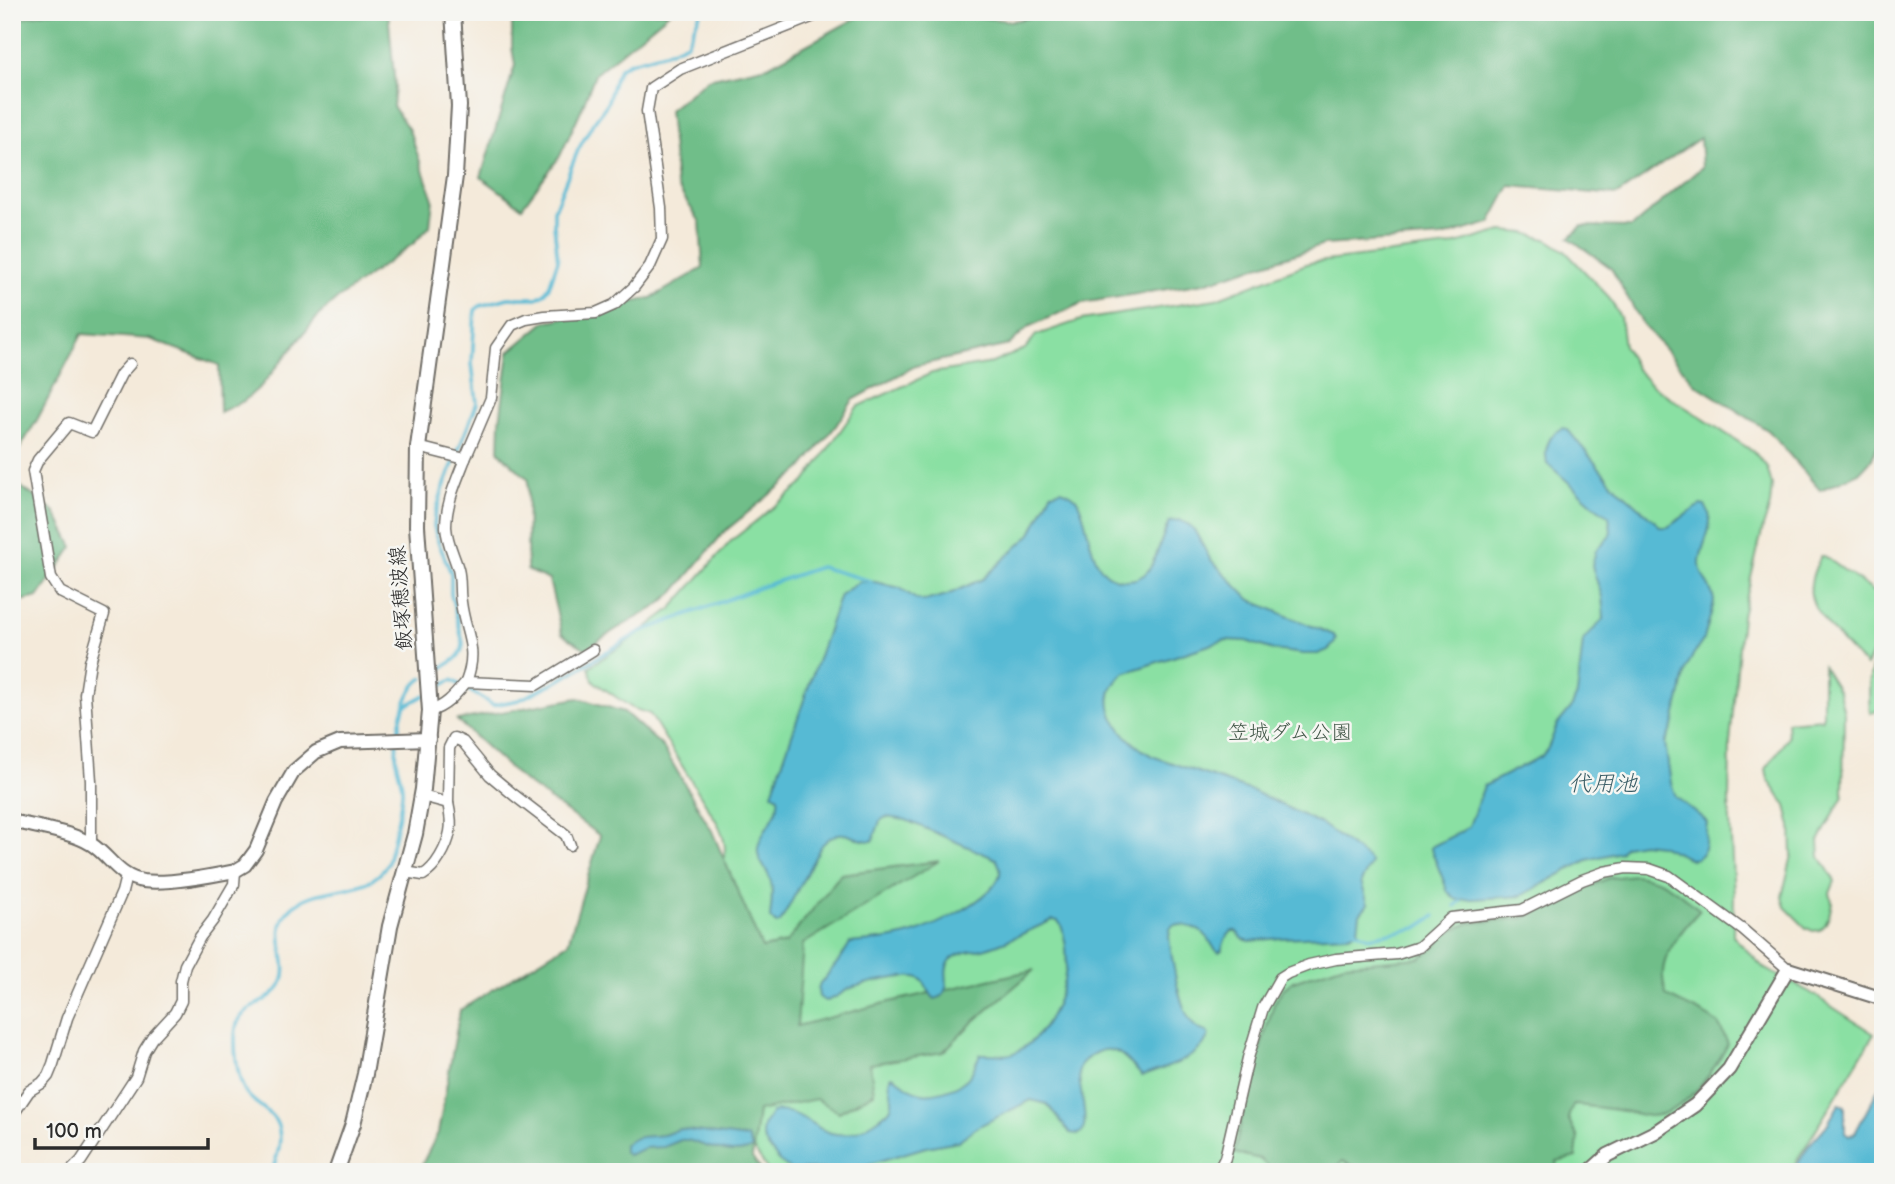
<svg xmlns="http://www.w3.org/2000/svg" width="1895" height="1184" viewBox="0 0 1895 1184" font-family="'Balsamiq Sans','Klee One',sans-serif">
  <rect width="100%" height="100%" fill="#f6f6f2"/>
  <filter id="ink" filterUnits="userSpaceOnUse"><feTurbulence type="fractalNoise" baseFrequency=".0143" numOctaves="2"/><feDisplacementMap in="SourceGraphic" scale="14" xChannelSelector="R" yChannelSelector="G"/><feConvolveMatrix kernelMatrix="1 2 1 2 8 2 1 2 1" color-interpolation-filters="sRGB"/></filter>
  <filter id="wash" filterUnits="userSpaceOnUse"><feTurbulence type="fractalNoise" baseFrequency=".00686" numOctaves="4" result="noise"/><feDisplacementMap in="SourceGraphic" scale="28" xChannelSelector="R" yChannelSelector="G"/><feGaussianBlur stdDeviation="1.57" result="paint"/><feColorMatrix in="noise" values="0 0 0 0 0 0 0 0 0 0 0 0 0 0 0 0 0 1.4 0 .05"/><feComposite in="paint" operator="in"/></filter>
  <g filter="url(#wash)">
    <rect width="100%" height="100%" fill="#f4eada"/>
    <g fill="#8ae0a3" stroke="#5a8667" stroke-width="2">
      <path d="M 1502,231 L 1526,233 L 1548,240 L 1565,251 L 1609,297 L 1620,317 L 1624,346 L 1636,369 L 1653,386 L 1754,452 L 1767,467 L 1772,485 L 1770,505 L 1763,527 L 1742,616 L 1730,743 L 1729,801 L 1734,897 L 1733,936 L 1765,969 L 1808,991 L 1874,1034 L 1790,1172 L 769,1172 L 729,1113 L 721,870 C 727,850 726,842 718,824 L 650,714 L 632,708 L 593,681 L 589,667 L 623,645 L 671,609 L 731,541 L 805,482 L 857,407 L 932,373 L 992,363 L 1025,349 L 1036,335 L 1081,320 L 1216,299 L 1309,263 L 1449,246 Z"/>
      <path d="M 1821,556 L 1824,556 L 1883,598 L 1883,634 L 1877,643 L 1866,666 C 1854,655 1843,643 1832,630 C 1809,603 1803,590 1821,556 Z"/>
      <path d="M 1883,642 L 1883,709 L 1870,713 C 1868,685 1868,667 1883,642 Z"/>
      <path d="M 1823,666 L 1839,692 L 1844,713 L 1843,796 L 1819,841 L 1820,857 L 1835,881 L 1830,893 L 1832,902 L 1829,917 L 1825,925 L 1820,930 L 1813,931 L 1806,928 L 1785,907 L 1782,897 L 1792,855 L 1791,826 L 1786,806 L 1768,779 L 1766,769 L 1788,737 L 1787,722 L 1823,719 Z"/>
    </g>
    <g fill="#6fbe89" stroke="#4d745a" stroke-width="2">
      <path d="M 47,12 L 388,12 L 395,86 L 393,106 L 409,130 L 433,199 L 430,226 L 414,243 L 337,299 L 319,315 L 262,385 L 244,401 L 220,412 L 219,365 L 150,339 L 82,334 L 37,420 L 12,461 L 12,20 Z"/>
      <path d="M 512,12 L 670,12 L 595,74 L 582,108 L 560,156 L 522,207 L 481,177 L 515,65 L 512,48 Z"/>
      <path d="M 867,12 L 935,12 L 1012,21 L 1058,12 L 1883,12 L 1883,432 L 1872,459 L 1859,473 L 1820,490 L 1769,431 L 1695,384 L 1642,323 L 1611,268 L 1569,238 L 1582,226 L 1632,227 L 1702,167 L 1700,138 L 1617,195 L 1510,186 L 1490,223 L 1442,237 L 1324,245 L 1204,283 L 1082,303 L 1028,327 L 1009,345 L 915,366 L 853,400 L 835,427 L 801,469 L 724,532 L 674,592 L 656,607 L 618,628 L 586,649 L 562,634 L 549,580 L 527,570 L 528,479 L 499,452 L 500,421 L 509,352 L 545,322 L 651,298 L 703,268 L 700,222 L 676,185 L 669,110 L 708,79 L 768,66 Z"/>
      <path d="M 12,480 L 55,512 L 73,547 L 38,597 L 12,603 Z"/>
      <path d="M 578,698 L 624,712 L 663,747 L 712,831 L 762,948 L 786,943 L 841,874 L 939,861 L 803,944 L 797,1026 L 889,1002 L 1034,970 L 972,1023 L 943,1052 L 870,1064 L 874,1093 L 839,1112 L 816,1099 L 758,1111 L 752,1158 L 763,1172 L 418,1172 L 438,1133 L 460,1010 L 568,943 L 600,836 L 520,778 L 457,720 Z"/>
      <path d="M 1635,875 C 1667,879 1676,891 1700,910 C 1686,925 1664,951 1663,972 C 1662,979 1665,988 1666,995 C 1681,1005 1706,1012 1718,1024 C 1722,1029 1725,1038 1728,1044 C 1713,1072 1686,1114 1650,1116 C 1643,1116 1635,1113 1628,1112 C 1610,1109 1592,1106 1573,1105 L 1568,1118 L 1578,1138 L 1576,1157 L 1557,1162 L 1555,1172 L 1368,1172 L 1342,1161 L 1332,1172 L 1273,1172 L 1260,1159 L 1234,1153 L 1250,1082 L 1274,1004 L 1282,990 L 1293,981 L 1344,964 L 1420,958 L 1434,947 L 1444,934 L 1469,923 L 1524,918 L 1562,898 L 1609,878 Z"/>
    </g>
    <g fill="#56bad4" stroke="#407280" stroke-width="2">
      <path d="M 1564,428 L 1568,430 L 1611,482 L 1661,527 L 1668,527 L 1700,505 L 1705,506 C 1719,524 1699,545 1700,565 C 1701,579 1714,589 1714,602 L 1704,639 L 1693,655 L 1686,670 L 1674,723 L 1665,743 L 1671,783 L 1676,797 L 1705,820 L 1707,823 C 1704,837 1709,859 1690,859 L 1660,845 L 1642,843 L 1625,846 L 1620,852 L 1587,860 L 1521,896 L 1457,900 L 1448,892 L 1431,849 L 1431,847 L 1464,830 L 1469,826 L 1484,786 L 1542,756 L 1548,748 L 1557,725 L 1571,708 L 1577,695 L 1583,641 C 1589,632 1598,627 1604,618 L 1602,597 L 1592,566 L 1596,550 L 1609,537 L 1611,531 L 1609,516 L 1595,506 L 1548,464 C 1542,450 1550,432 1564,428 Z"/>
      <path d="M 1061,490 C 1068,492 1075,495 1078,502 C 1092,528 1087,580 1126,580 C 1136,580 1145,576 1150,568 C 1158,554 1162,536 1169,522 L 1179,520 L 1188,524 L 1196,533 L 1210,559 L 1249,599 L 1287,616 L 1334,635 L 1336,639 L 1334,644 L 1328,650 L 1318,654 L 1303,654 L 1273,650 L 1246,641 L 1225,640 L 1124,673 C 1090,702 1123,740 1152,756 L 1255,792 L 1321,824 L 1367,858 L 1371,863 L 1361,882 L 1368,904 L 1360,914 L 1358,930 L 1349,935 L 1281,938 L 1250,941 L 1243,939 L 1236,931 L 1232,931 L 1225,939 L 1222,950 L 1219,952 C 1212,948 1212,943 1208,938 C 1200,928 1185,924 1173,925 L 1170,929 L 1169,937 C 1172,958 1179,1015 1197,1028 C 1200,1030 1203,1031 1207,1032 L 1209,1036 C 1198,1060 1165,1068 1142,1076 C 1130,1063 1117,1043 1098,1052 C 1092,1055 1083,1060 1080,1066 C 1075,1079 1089,1112 1083,1131 L 1078,1134 L 1070,1133 L 1047,1104 L 1031,1100 L 977,1127 L 958,1141 L 926,1147 L 853,1169 L 790,1170 L 780,1162 L 766,1144 L 762,1135 L 763,1126 L 772,1112 C 814,1105 820,1157 874,1122 C 897,1107 893,1106 889,1081 L 892,1076 C 900,1079 906,1088 915,1091 C 930,1098 962,1088 971,1074 C 975,1068 976,1060 981,1054 C 993,1053 1007,1058 1018,1051 C 1052,1032 1072,978 1065,941 C 1063,933 1063,926 1058,921 L 1053,920 C 1031,929 1008,942 986,948 C 974,952 958,951 950,961 C 941,972 953,983 941,997 L 935,999 C 928,994 927,982 919,978 C 908,973 861,984 849,989 C 840,993 835,1000 825,1001 L 819,997 L 818,990 L 820,984 L 841,958 L 850,943 C 870,941 891,940 910,934 C 933,927 994,899 1000,874 C 1001,868 999,864 996,859 L 906,820 L 886,817 L 880,821 L 873,841 C 849,842 844,821 821,846 L 780,923 L 776,924 L 770,918 C 771,905 774,891 770,879 C 767,868 756,860 758,848 C 760,829 781,816 778,797 L 772,793 L 840,595 L 859,582 L 871,581 L 900,588 L 916,599 L 924,601 L 947,595 L 983,579 L 1031,534 L 1051,493 Z"/>
      <path d="M 1883,1080 L 1883,1172 L 1793,1172 L 1809,1145 L 1827,1125 L 1839,1104 L 1845,1106 L 1845,1133 L 1849,1136 L 1855,1133 Z"/>
      <path d="M 679,1129 L 748,1138 L 752,1148 C 734,1159 706,1145 687,1140 L 681,1140 L 664,1147 L 645,1148 L 628,1155 L 624,1152 L 624,1145 C 639,1133 646,1138 663,1135 C 668,1134 674,1131 679,1129 Z"/>
    </g>
    <g fill="none" stroke-linecap="round" stroke-linejoin="round">
      <g stroke="#56bad4" stroke-width="3.5">
        <path d="M 432,673 C 445,665 463,660 463,643 L 451,594 L 451,573 L 437,539 L 434,526 L 435,516 L 442,492 L 477,403 L 472,364 L 475,310 L 480,306 L 508,298 L 537,298 L 544,294 L 549,287 L 558,260 L 554,225 L 554,210 L 578,150 L 593,123 L 607,104 L 615,78 L 620,68 L 628,63 L 665,53 L 687,43 L 701,12"/>
        <path d="M 431,691 L 452,680 L 493,705 L 519,700 L 558,681 L 640,632 L 761,587 L 820,567 L 871,581"/>
        <path d="M 407,705 L 425,695"/>
        <path d="M 1455,906 L 1461,901"/>
        <path d="M 1355,931 L 1369,937 L 1417,928 L 1435,916"/>
        <path d="M 272,1172 C 276,1158 282,1145 279,1130 C 276,1113 258,1107 248,1095 C 237,1083 233,1044 236,1028 C 241,1006 265,1005 278,989 C 297,966 266,934 290,909 C 318,881 368,900 388,863 C 393,840 400,816 402,793 C 403,783 399,775 397,765 C 394,743 402,691 423,678"/>
      </g>
    </g>
  </g>
  <g filter="url(#ink)">
    <g fill="none" stroke-linecap="round" stroke-linejoin="round">
      <g stroke="#716e68" stroke-width="13">
        <g id="minor">
          <path d="M 418,447 L 465,459 L 491,398 L 496,348 L 512,325 L 526,319 L 544,316 L 596,313 L 614,305 L 634,287 L 650,266 L 662,239 L 661,208 L 647,111 L 651,88 L 680,69 L 824,12"/>
          <path d="M 465,459 C 456,482 446,503 446,527 C 447,543 454,555 458,569 C 461,580 459,591 461,602 C 465,635 479,647 466,682"/>
          <path d="M 430,711 C 447,706 455,695 466,682 L 536,685 L 593,650"/>
          <path d="M 448,803 L 449,748 L 454,738 L 463,742 L 490,775 L 514,795 L 566,835 L 570,845"/>
          <path d="M 91,844 L 91,781 L 85,694 L 90,662 L 104,614 L 60,592 L 51,578 L 33,471 L 38,460 L 69,423 L 92,432 L 121,374 L 130,364"/>
          <path d="M 405,872 L 423,875 C 436,868 447,847 450,832 C 452,823 450,812 448,803 L 422,796"/>
          <path d="M 12,1116 L 29,1091 L 42,1083 L 48,1076 L 53,1064 L 67,1018 L 122,892 L 126,876"/>
          <path d="M 70,1172 L 81,1161 L 136,1077 L 144,1051 L 152,1038 L 175,1013 L 181,1001 L 181,981 L 185,965 L 200,937 L 213,920 L 234,884 L 235,871"/>
          <path d="M 1218,1172 L 1225,1158 L 1248,1058 L 1263,1008 L 1280,978 L 1288,973 L 1309,965 L 1336,959 L 1397,954 L 1419,947 L 1451,918 L 1522,910 L 1582,880 L 1604,872 L 1626,868 L 1649,869 L 1669,876 L 1743,930 L 1788,969"/>
        </g>
      </g>
      <g stroke="#716e68" stroke-width="16">
        <g id="tertiary">
          <path d="M 12,821 C 34,827 73,832 91,844 C 110,856 118,877 143,881 C 167,884 211,876 235,871 L 245,865 L 256,850 L 276,802 L 294,771 L 316,752 L 340,742 L 429,739"/>
          <path d="M 1589,1172 L 1608,1155 L 1655,1132 L 1695,1105 L 1729,1069 L 1788,969 L 1883,999"/>
        </g>
      </g>
      <g stroke="#716e68" stroke-width="18">
        <path id="secondary" d="M 336,1172 L 353,1124 L 365,1074 L 390,926 L 415,834 L 423,789 L 430,711 L 417,526 L 418,447 L 455,176 L 459,106 L 453,12"/>
      </g>
      <use href="#minor" stroke="#fff" stroke-width="10"/>
      <use href="#tertiary" stroke="#fff" stroke-width="12"/>
      <use href="#secondary" stroke="#fff" stroke-width="14"/>
    </g>
  </g>
  <g text-anchor="middle" dominant-baseline="central" stroke-width="5" stroke-linejoin="round" paint-order="stroke">
    <g font-size="21" fill="#2b2b2b" stroke="#f6f6f2">
      <text transform="translate(401 598) rotate(-94)">飯塚穂波線</text>
    </g>
    <g font-size="21" fill="#435849" stroke="#f6f6f2">
      <text x="1290" y="732">笠城ダム公園</text>
    </g>
    <g font-size="23" font-style="italic" fill="#3a5d66" stroke="#f6f6f2">
      <text x="1603" y="784">代用池</text>
    </g>
  </g>
  <rect width="1895" height="1184" fill="none" stroke="#f6f6f2" stroke-width="42"/>
  <path d="M35 1138v10h173v-10" fill="none" stroke="#2b2b2b" stroke-width="3.5"/>
  <text x="46" y="1138" font-size="21" fill="#2b2b2b" stroke="#f6f6f2" stroke-width="5" paint-order="stroke">100 m</text>
</svg>
